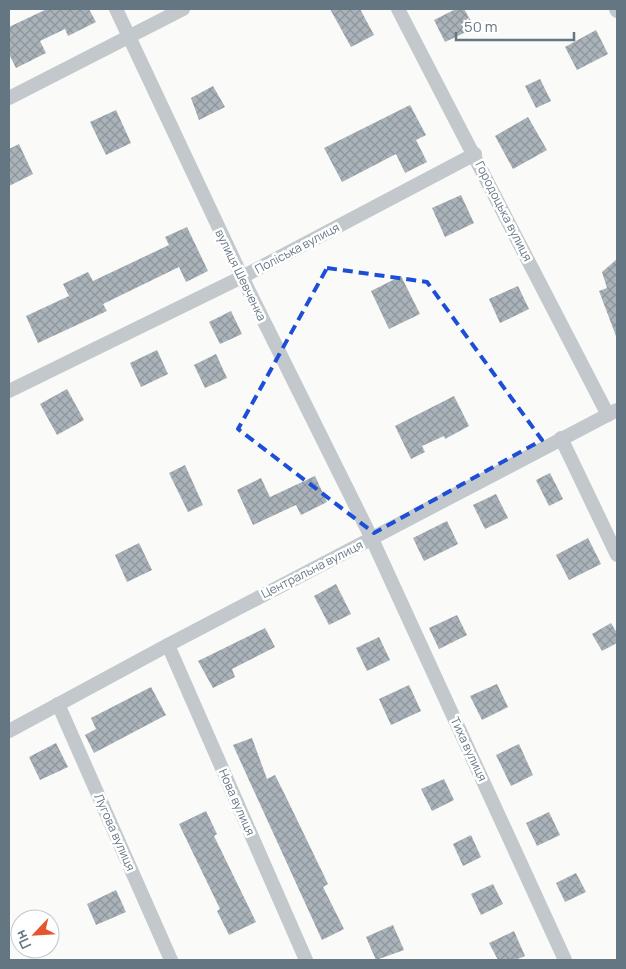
<svg xmlns="http://www.w3.org/2000/svg" width="626" height="969" viewBox="0 0 626 969" font-family="Manrope,sans-serif">
  <defs>
    <pattern id="building-cross-hatch" width="8" height="8" patternUnits="userSpaceOnUse" patternTransform="scale(1.25)"><rect width="8" height="8" fill="#aab3b9"/><path d="M0 0l8 8M0 8l8-8" fill="none" stroke="#8e969c"/></pattern>
  </defs>
  <rect width="100%" height="100%" fill="#fafaf8"/>
  <g fill="url(#building-cross-hatch)">
    <path d="M 47,9 L 89,9 L 96,22 L 68,36 L 65,29 L 40,41 L 46,53 L 16,68 L 9,54 L 9,27 Z"/>
    <path d="M 330,9 L 360,9 L 374,35 L 351,47 Z"/>
    <path d="M 456,9 L 464,9 L 471,21 L 462,25 L 466,32 L 445,42 L 434,20 Z"/>
    <path d="M 596,30 L 608,54 L 577,70 L 565,47 Z"/>
    <path d="M 540,79 L 551,101 L 536,108 L 525,86 Z"/>
    <path d="M 213,86 L 225,107 L 199,120 L 191,98 Z"/>
    <path d="M 410,105 L 426,135 L 416,140 L 427,162 L 405,173 L 396,154 L 342,182 L 324,148 Z"/>
    <path d="M 116,110 L 131,143 L 106,155 L 90,122 Z"/>
    <path d="M 528,117 L 547,150 L 513,169 L 495,136 Z"/>
    <path d="M 19,144 L 33,174 L 9,186 L 9,149 Z"/>
    <path d="M 461,195 L 474,223 L 445,237 L 432,208 Z"/>
    <path d="M 187,227 L 208,271 L 186,282 L 179,267 L 103,304 L 107,311 L 38,343 L 26,316 L 69,296 L 63,284 L 88,272 L 93,281 L 169,245 L 165,237 Z"/>
    <path d="M 617,259 L 617,336 L 616,336 L 599,291 L 607,288 L 602,272 Z"/>
    <path d="M 401,276 L 420,314 L 389,329 L 371,291 Z"/>
    <path d="M 518,286 L 529,309 L 500,323 L 489,299 Z"/>
    <path d="M 231,311 L 242,334 L 220,344 L 209,322 Z"/>
    <path d="M 157,350 L 168,374 L 141,387 L 130,363 Z"/>
    <path d="M 216,354 L 227,378 L 205,388 L 194,365 Z"/>
    <path d="M 67,389 L 84,420 L 57,435 L 40,404 Z"/>
    <path d="M 454,396 L 469,426 L 445,439 L 444,436 L 422,446 L 425,452 L 411,459 L 395,426 Z"/>
    <path d="M 185,465 L 203,505 L 188,512 L 169,473 Z"/>
    <path d="M 550,473 L 563,499 L 549,506 L 536,480 Z"/>
    <path d="M 315,476 L 327,502 L 301,515 L 296,505 L 253,525 L 237,490 L 261,478 L 270,497 Z"/>
    <path d="M 496,494 L 508,518 L 485,529 L 473,505 Z"/>
    <path d="M 447,521 L 458,544 L 424,561 L 413,538 Z"/>
    <path d="M 588,538 L 601,564 L 569,580 L 556,555 Z"/>
    <path d="M 139,543 L 152,570 L 127,582 L 115,555 Z"/>
    <path d="M 336,584 L 351,614 L 329,625 L 314,596 Z"/>
    <path d="M 457,615 L 467,635 L 439,649 L 429,628 Z"/>
    <path d="M 611,623 L 617,633 L 617,643 L 602,651 L 592,634 Z"/>
    <path d="M 265,628 L 275,647 L 232,669 L 235,677 L 213,688 L 198,661 Z"/>
    <path d="M 379,637 L 390,660 L 367,671 L 356,648 Z"/>
    <path d="M 497,684 L 508,707 L 482,720 L 470,696 Z"/>
    <path d="M 409,685 L 421,711 L 391,725 L 379,699 Z"/>
    <path d="M 151,687 L 166,715 L 94,753 L 85,735 L 96,729 L 91,718 Z"/>
    <path d="M 252,738 L 267,779 L 275,775 L 287,799 L 328,884 L 323,887 L 344,929 L 322,940 L 233,745 Z"/>
    <path d="M 56,743 L 68,767 L 40,780 L 29,757 Z"/>
    <path d="M 519,744 L 533,775 L 511,786 L 496,755 Z"/>
    <path d="M 444,779 L 454,800 L 432,811 L 421,789 Z"/>
    <path d="M 206,811 L 217,834 L 214,836 L 256,922 L 229,935 L 217,911 L 220,909 L 179,824 Z"/>
    <path d="M 549,812 L 560,835 L 537,846 L 526,823 Z"/>
    <path d="M 471,835 L 481,857 L 463,866 L 453,844 Z"/>
    <path d="M 576,873 L 586,892 L 565,902 L 556,883 Z"/>
    <path d="M 493,884 L 503,904 L 481,915 L 471,894 Z"/>
    <path d="M 116,890 L 126,912 L 96,925 L 87,904 Z"/>
    <path d="M 393,925 L 404,950 L 376,960 L 366,937 Z"/>
    <path d="M 514,931 L 525,956 L 515,960 L 498,960 L 489,943 Z"/>
  </g>
  <g fill="none" stroke-linecap="round" stroke-linejoin="round">
    <g stroke="#c3c8cc" stroke-width="14">
      <path d="M 116,9 L 242,277 L 372,539 L 565,960"/>
      <path d="M 398,9 L 608,415"/>
      <path d="M 616,9 L 617,11"/>
      <path d="M 9,98 L 183,9"/>
      <path d="M 9,391 L 242,277 L 475,154"/>
      <path d="M 561,438 L 617,555"/>
      <path d="M 168,645 L 306,960"/>
      <path d="M 58,704 L 171,960"/>
      <path d="M 9,731 L 168,645 L 617,410"/>
    </g>
  </g>
  <path fill="none" stroke="#1d4ed8" stroke-width="4" stroke-dasharray="10 6" stroke-linejoin="round" d="M 327,268 L 427,282 L 542,440 L 374,533 L 238,429 Z"/>
  <g text-anchor="middle" dominant-baseline="central" stroke-width="5" stroke-linejoin="round" paint-order="stroke">
    <g font-size="12" fill="#657683" stroke="#fff">
      <text transform="translate(504 211) rotate(63)">Городоцька вулиця</text>
      <text transform="translate(297 248) rotate(-28)">Поліська вулиця</text>
      <text transform="translate(241 275) rotate(64)">вулиця Шевченка</text>
      <text transform="translate(312 569) rotate(-27)">Центральна вулиця</text>
      <text transform="translate(469 749) rotate(65)">Тиха вулиця</text>
      <text transform="translate(237 802) rotate(66)">Нова вулиця</text>
      <text transform="translate(115 832) rotate(66)">Лугова вулиця</text>
    </g>
  </g>
  <rect width="626" height="969" fill="none" stroke="#657683" stroke-width="20"/>
  <g transform="translate(35 934) rotate(245)"><circle r="24" fill="#ffffff" stroke="#c1c8cd"/>
  <path d="M0-4L9 19L0 12L-9 19Z" fill="#e4572e"/>
  <text y="-8" font-size="14" font-weight="bold" text-anchor="middle" fill="#657683">Пн</text>
  </g>
  <path d="M456 32v8h118v-8" fill="none" stroke="#657683" stroke-width="2.5"/>
  <text x="464" y="32" font-size="15" fill="#657683" stroke="#ffffff" stroke-width="4" paint-order="stroke">50 m</text>
</svg>
